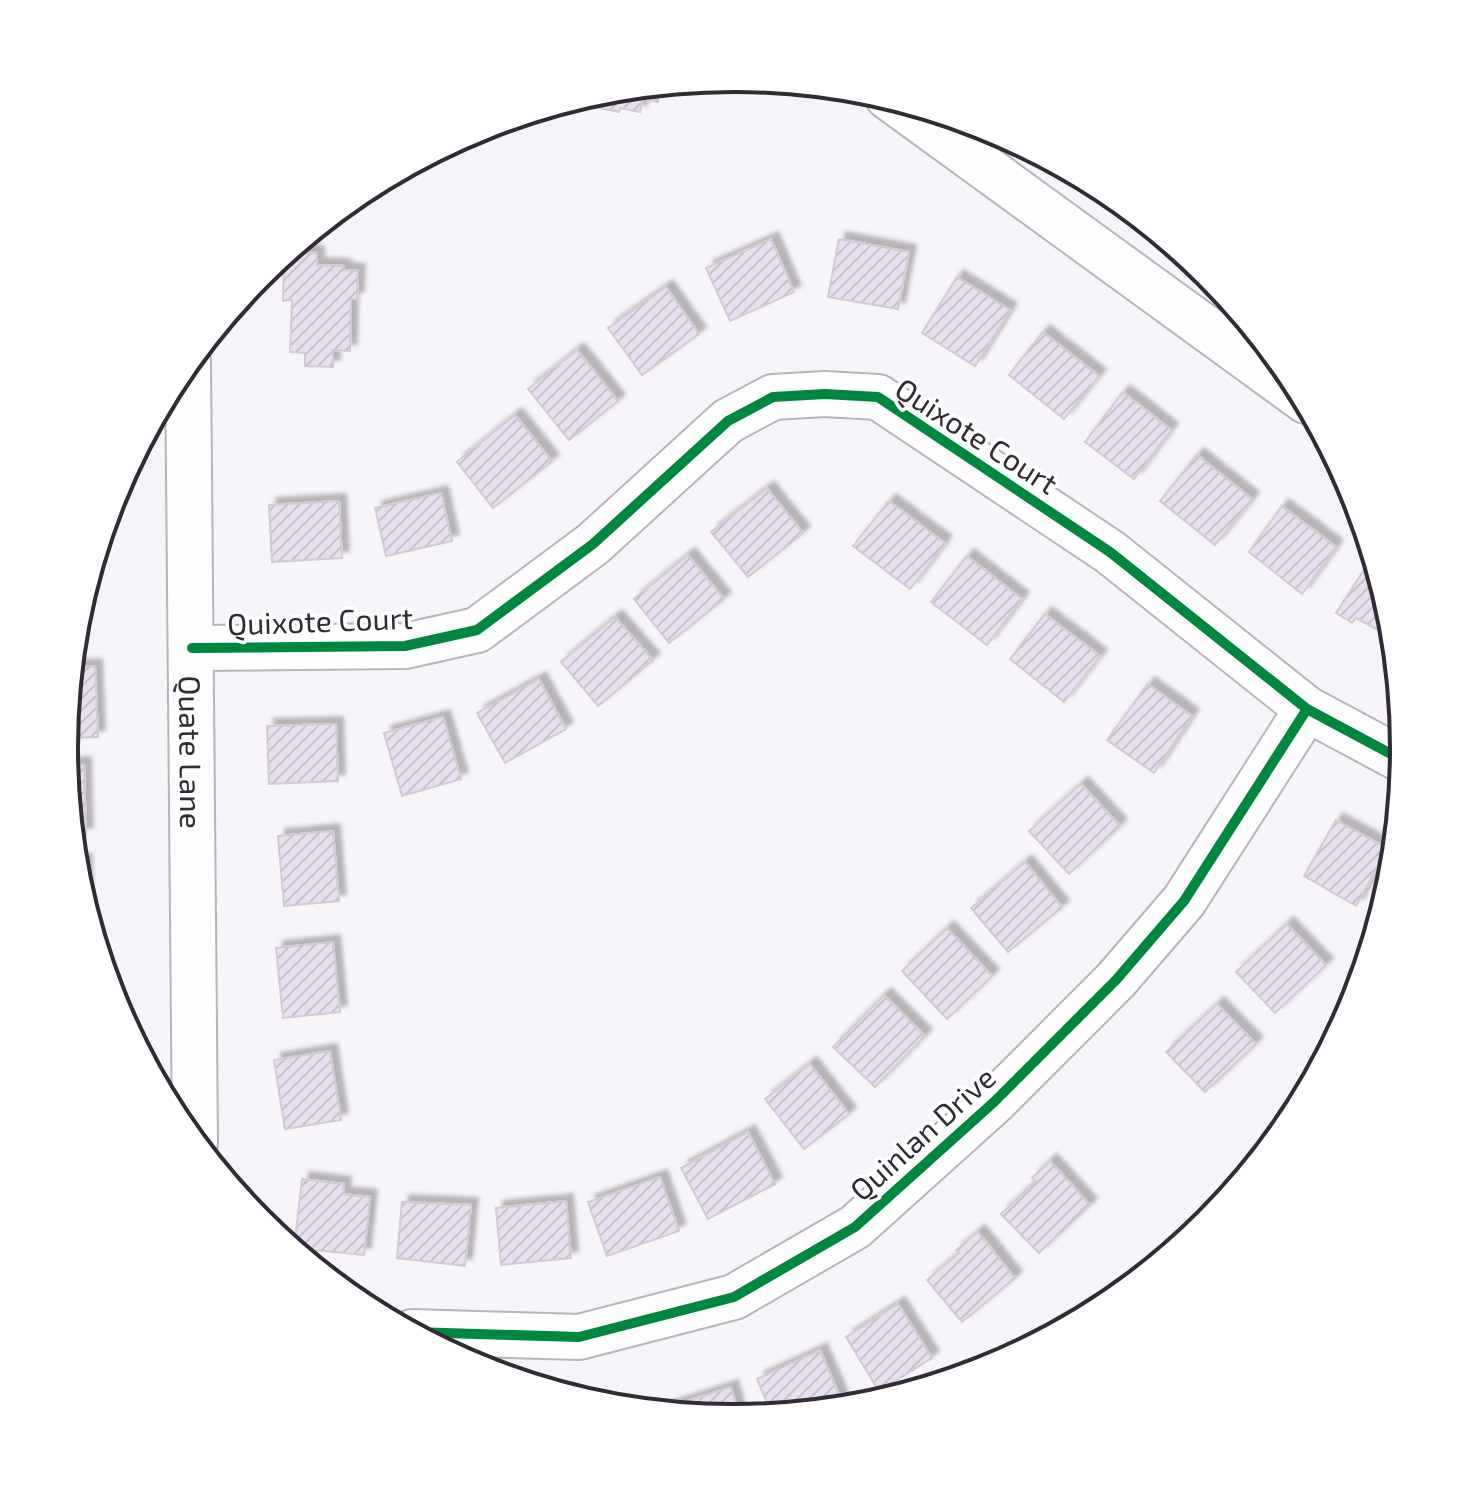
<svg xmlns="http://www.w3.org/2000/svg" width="1469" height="1496" viewBox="0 0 1469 1496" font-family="'Exo 2',sans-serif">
  <defs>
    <pattern id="building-hatch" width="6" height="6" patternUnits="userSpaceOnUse" patternTransform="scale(2)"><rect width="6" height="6" fill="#e8dfef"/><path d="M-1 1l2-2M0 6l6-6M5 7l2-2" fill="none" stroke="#c7c0ce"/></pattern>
    <filter id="shadow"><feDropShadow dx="7" dy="-7" stdDeviation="2" flood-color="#0004"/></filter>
  </defs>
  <rect width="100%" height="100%" fill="#f8f5fa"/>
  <g fill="url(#building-hatch)" stroke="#cfccd2" stroke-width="2" filter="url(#shadow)">
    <path d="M 662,85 L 658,102 L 643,98 L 640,112 L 620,108 L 619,112 L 587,105 L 587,108 L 563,103 L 604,90 Z"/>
    <path d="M 771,239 L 794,292 L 730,321 L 706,268 Z"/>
    <path d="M 839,239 L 909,252 L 898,309 L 828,297 Z"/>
    <path d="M 287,252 L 317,253 L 317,265 L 344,266 L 344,270 L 358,271 L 357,299 L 351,299 L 350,351 L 333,350 L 333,367 L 305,366 L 305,353 L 290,352 L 292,300 L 283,301 L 284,254 Z"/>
    <path d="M 957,277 L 1010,310 L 975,366 L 922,333 Z"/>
    <path d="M 666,287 L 699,334 L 642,375 L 608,328 Z"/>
    <path d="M 1043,332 L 1099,376 L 1064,419 L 1009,375 Z"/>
    <path d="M 577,350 L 618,401 L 569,440 L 528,389 Z"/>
    <path d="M 1123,392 L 1171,430 L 1134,479 L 1085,442 Z"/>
    <path d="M 515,415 L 552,461 L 493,508 L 457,462 Z"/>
    <path d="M 1197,455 L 1252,499 L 1215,545 L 1160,501 Z"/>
    <path d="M 767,488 L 803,533 L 748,577 L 711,532 Z"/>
    <path d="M 441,493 L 452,541 L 386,556 L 375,508 Z"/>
    <path d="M 339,501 L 342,558 L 272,562 L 269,505 Z"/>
    <path d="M 889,501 L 945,543 L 910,589 L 853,546 Z"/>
    <path d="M 1282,506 L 1336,547 L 1302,594 L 1249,552 Z"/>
    <path d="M 688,555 L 724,599 L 669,643 L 634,599 Z"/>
    <path d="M 967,556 L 1022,599 L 987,645 L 931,602 Z"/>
    <path d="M 1366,567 L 1380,576 L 1392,618 L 1394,639 L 1356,618 L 1352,623 L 1336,613 Z"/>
    <path d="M 1045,614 L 1100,656 L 1064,702 L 1010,659 Z"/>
    <path d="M 615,617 L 653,660 L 598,706 L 561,662 Z"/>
    <path d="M 95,666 L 98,737 L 65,738 L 72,667 Z"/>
    <path d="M 539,679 L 566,729 L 505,763 L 477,713 Z"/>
    <path d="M 1148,684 L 1192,716 L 1154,773 L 1107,740 Z"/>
    <path d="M 443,717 L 461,779 L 402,796 L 384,733 Z"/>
    <path d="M 336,724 L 338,781 L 269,784 L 267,726 Z"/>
    <path d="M 84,764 L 86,835 L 73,835 L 66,765 Z"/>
    <path d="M 1081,784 L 1120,826 L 1069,874 L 1029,831 Z"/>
    <path d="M 1336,820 L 1388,849 L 1356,906 L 1304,876 Z"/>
    <path d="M 333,831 L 339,901 L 284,906 L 278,836 Z"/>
    <path d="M 75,861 L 85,861 L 85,907 L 77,878 Z"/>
    <path d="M 1025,862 L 1062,907 L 1008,952 L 971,908 Z"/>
    <path d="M 1287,924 L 1326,965 L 1275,1013 L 1236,972 Z"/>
    <path d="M 947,928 L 992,976 L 947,1019 L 902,971 Z"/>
    <path d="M 333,942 L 340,1012 L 283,1018 L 276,948 Z"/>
    <path d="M 884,995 L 925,1036 L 875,1087 L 833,1047 Z"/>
    <path d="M 1217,1004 L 1256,1044 L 1205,1092 L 1166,1052 Z"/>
    <path d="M 330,1051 L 341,1120 L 285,1129 L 274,1060 Z"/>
    <path d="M 810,1064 L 849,1114 L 804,1149 L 765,1099 Z"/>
    <path d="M 748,1132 L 775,1184 L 708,1219 L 681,1168 Z"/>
    <path d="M 1050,1161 L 1090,1205 L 1039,1253 L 1001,1214 L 1036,1181 L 1032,1178 Z"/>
    <path d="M 660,1177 L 679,1231 L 607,1256 L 588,1202 Z"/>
    <path d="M 302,1179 L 344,1184 L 343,1194 L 370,1197 L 364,1255 L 294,1248 Z"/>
    <path d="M 566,1201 L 571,1258 L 501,1265 L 496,1208 Z"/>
    <path d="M 402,1202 L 471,1205 L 465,1266 L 397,1258 Z"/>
    <path d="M 978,1232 L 1015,1278 L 962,1322 L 927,1280 L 959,1253 L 956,1250 Z"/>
    <path d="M 898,1304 L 932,1358 L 879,1391 L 846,1337 Z"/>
    <path d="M 820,1350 L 843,1404 L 830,1409 L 772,1415 L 757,1379 Z"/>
    <path d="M 731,1387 L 740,1418 L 664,1412 L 663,1409 Z"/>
  </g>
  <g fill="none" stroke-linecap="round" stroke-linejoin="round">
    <g stroke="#b8b4ba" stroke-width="48">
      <g id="minor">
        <path d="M 888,97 L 1306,401"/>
        <path id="s1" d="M 188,362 L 195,1142"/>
        <path d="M 192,648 L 405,646 L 477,630 L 593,544 L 728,421 L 773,397 L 825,394 L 878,397 L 1110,552 L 1307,709 L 1404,761"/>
        <path d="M 412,1332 L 579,1337 L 734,1297 L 855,1227 L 994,1102 L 1116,980 L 1184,901 L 1307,709"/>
      </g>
    </g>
    <use href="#minor" stroke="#fefefe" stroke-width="44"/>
    <g stroke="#fff" stroke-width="15">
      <g id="cycleway">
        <path d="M 192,648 L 405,646 L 477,630 L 593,544 L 728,421 L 773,397 L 825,394 L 878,397 L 1110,552 L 1307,709 L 1404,761"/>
        <path d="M 412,1332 L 579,1337 L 734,1297 L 855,1227 L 994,1102 L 1116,980 L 1184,901 L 1307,709"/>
      </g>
    </g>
    <use href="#cycleway" stroke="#00873e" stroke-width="10"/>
  </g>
  <g text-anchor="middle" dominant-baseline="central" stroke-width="7" stroke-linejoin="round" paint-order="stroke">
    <g font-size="30" fill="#302b34" stroke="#fff">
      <text transform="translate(977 435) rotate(33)">Quixote Court</text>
      <text transform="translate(320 620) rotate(-2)">Quixote Court</text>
      <text stroke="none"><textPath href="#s1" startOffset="390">Quate Lane</textPath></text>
      <text transform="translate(922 1133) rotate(-42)">Quinlan Drive</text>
    </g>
  </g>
  <path d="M0 0H1469V1496H0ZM78 748a656 656 0 1 1 1312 0a656 656 0 1 1-1312 0Z" fill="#fff" fill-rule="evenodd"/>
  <path fill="none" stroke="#302b34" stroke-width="4" d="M78 748a656 656 0 1 1 1312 0a656 656 0 1 1-1312 0Z"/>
</svg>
